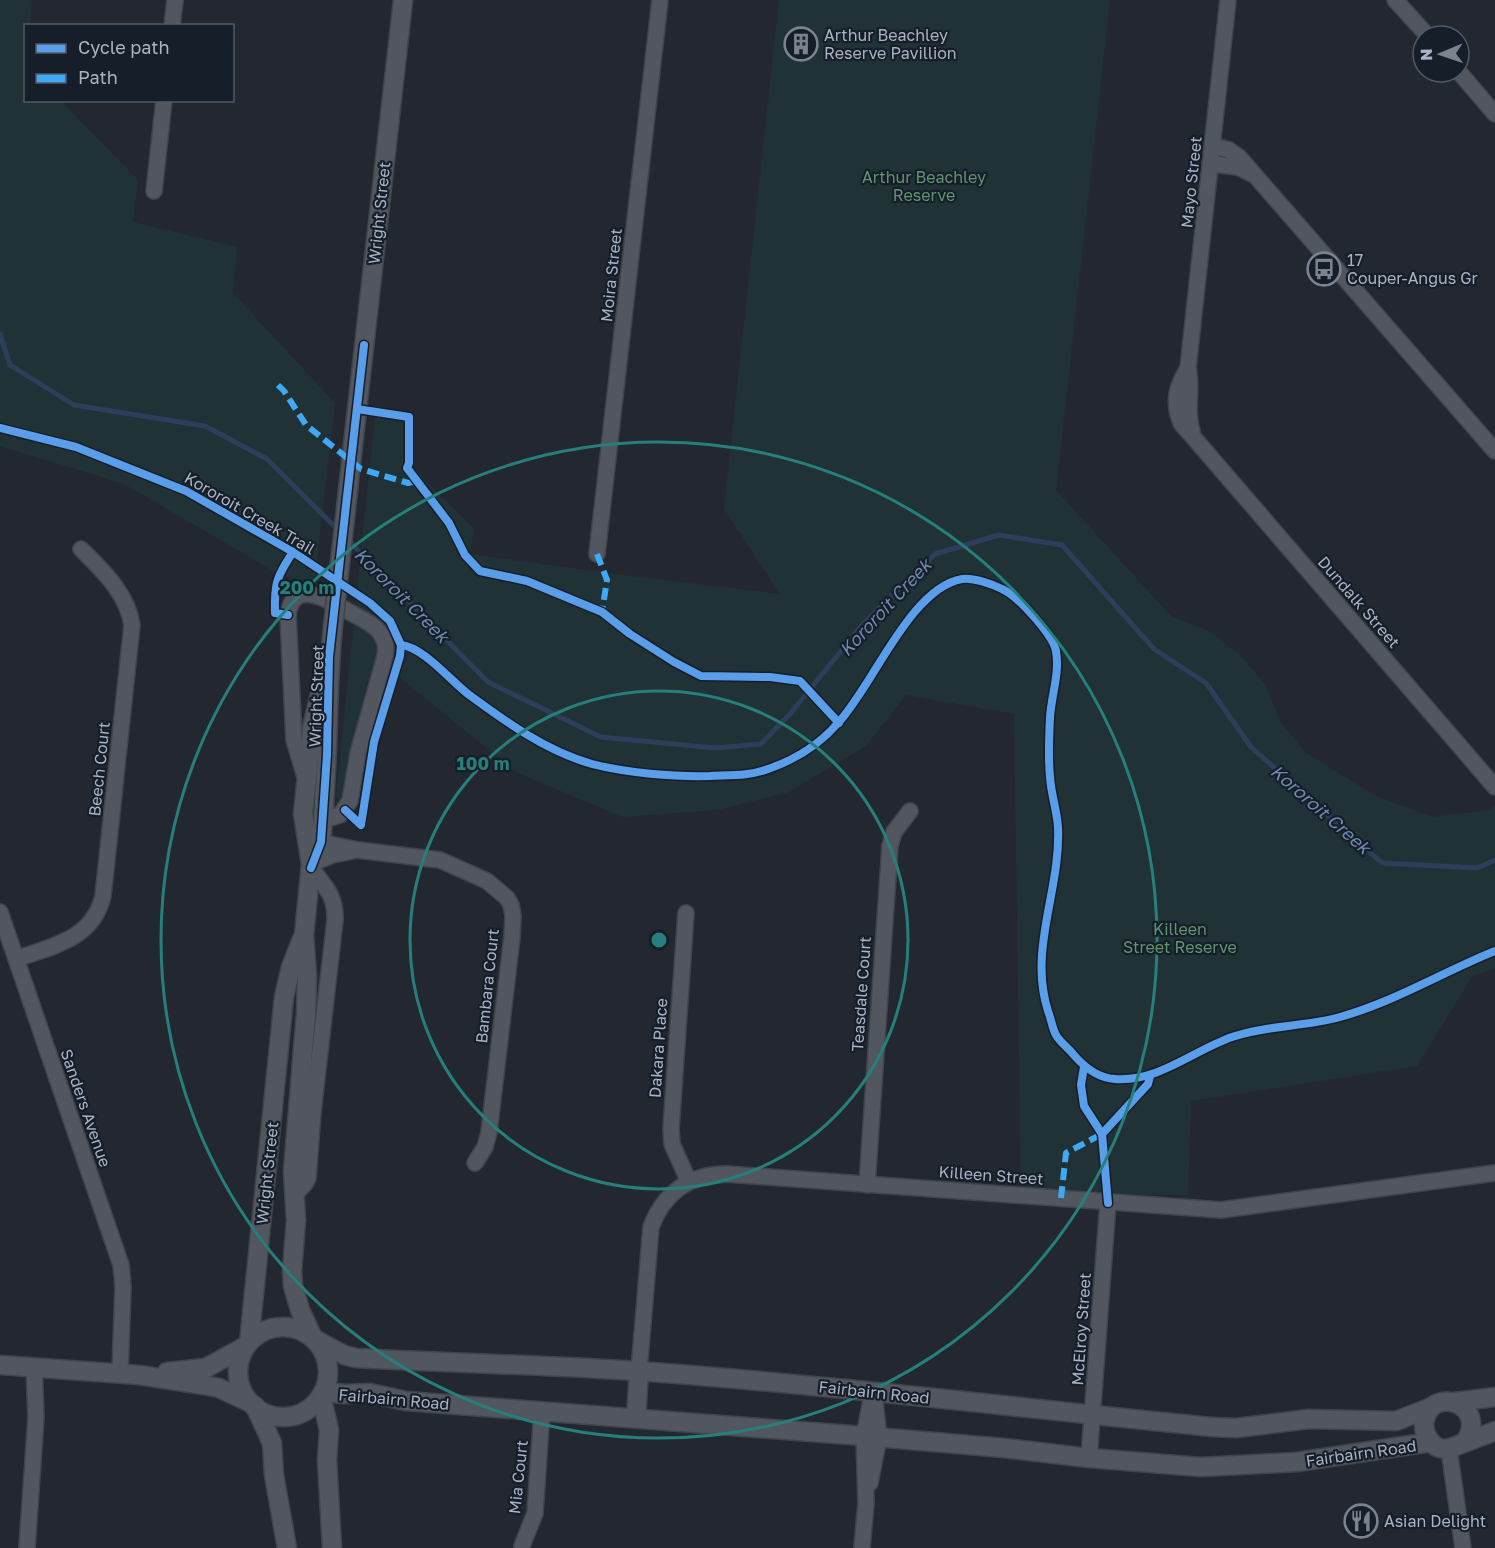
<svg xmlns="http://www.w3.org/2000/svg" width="1495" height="1548" viewBox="0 0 1495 1548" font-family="'Golos Text',sans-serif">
  <rect width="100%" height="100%" fill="#232830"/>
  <g fill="#203236">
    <path d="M 0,0 L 32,0 L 30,25 L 26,26 L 26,100 L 61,101 L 138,180 L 133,222 L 237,247 L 233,293 L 335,403 L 314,585 L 277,573 L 124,484 L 0,446 Z"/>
    <path d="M 779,0 L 1110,0 L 1056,490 L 1171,616 L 1211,632 L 1241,656 L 1266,686 L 1280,721 L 1306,753 L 1376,796 L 1432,817 L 1489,810 L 1495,806 L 1495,969 L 1473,975 L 1417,1066 L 1191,1101 L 1188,1195 L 1021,1195 L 1014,714 L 906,695 L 866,746 L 789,792 L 717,810 L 622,817 L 516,772 L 377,659 L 344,797 L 340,802 L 336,796 L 375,416 L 410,420 L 411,466 L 474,529 L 470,554 L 615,574 L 780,594 L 724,509 Z"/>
  </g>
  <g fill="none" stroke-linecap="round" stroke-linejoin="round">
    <g stroke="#2c3e59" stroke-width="5">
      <path d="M 0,334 L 10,365 L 74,405 L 205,426 L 267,459 L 339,531"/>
      <path d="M 348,540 L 488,682 L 601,737 L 715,748 L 761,744 L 790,714 L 862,625 L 935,554 L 999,535 L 1062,545 L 1154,649 L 1206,683 L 1251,747 L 1382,863 L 1477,868 L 1495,860"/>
    </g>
    <g stroke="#40444b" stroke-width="18">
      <g id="minor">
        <path d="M 1395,0 L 1428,36"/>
        <path d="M 172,26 L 175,0"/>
        <path d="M 1459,72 L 1495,114"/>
        <path d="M 1214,146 L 1229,150 L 1239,157 L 1495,451"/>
        <path d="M 1212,164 L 1238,167 L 1252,174"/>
        <path d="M 154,191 L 164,100"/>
        <path d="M 1188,368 C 1177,386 1172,401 1181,423 L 1495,787"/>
        <path d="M 1192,431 C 1185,410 1193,389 1188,368 L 1228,0"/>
        <path d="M 597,554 L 660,0"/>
        <path d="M 306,780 L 294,740 L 288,615 C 293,578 328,600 346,610 C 359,618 377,624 383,638 C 387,645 386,653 384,660 L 358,753 L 350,801 L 340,815 L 330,818 L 323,815"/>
        <path d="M 310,840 L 358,850 L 440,860 L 487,881 L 507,898 L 511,905 L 513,916 L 512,937 L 489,1132 L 485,1147 L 475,1163"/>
        <path d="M 311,864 L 332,855 L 353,851"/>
        <path d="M 0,912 L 121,1265 L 123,1287 L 120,1373"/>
        <path d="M 686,913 L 671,1129 L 672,1144 L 689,1182"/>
        <path d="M 16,959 C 53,946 93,939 103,896 L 132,625 C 127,593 103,571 81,549"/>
        <path d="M 867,1185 L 890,846 L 894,832 L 910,811"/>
        <path d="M 294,1195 L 305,1184 L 308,1178 L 313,1112 L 335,920 C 336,896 325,886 311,868"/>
        <path d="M 639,1371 L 651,1227 C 664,1192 691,1174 727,1174 L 1221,1210 L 1495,1173"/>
        <path d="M 1449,1449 L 1463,1548"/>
        <path d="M 1089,1458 L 1108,1203"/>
        <path d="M 870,1483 L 879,1437 L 875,1403"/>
        <path d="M 522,1546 L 535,1513 L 542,1410"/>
        <path d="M 27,1548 L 36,1417 L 34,1367"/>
        <path d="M 862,1548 L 866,1503 L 864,1436 L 873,1391"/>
      </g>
    </g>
    <g stroke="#40444b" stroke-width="21">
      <g id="tertiary">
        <path d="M 353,445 L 403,0"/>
        <path d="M 312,863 C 325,840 323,812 325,787 C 329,730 327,673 334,617"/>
        <circle cx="283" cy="1372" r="45"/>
        <path d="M 313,1338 L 300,1310 L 293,1286 L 292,1271 L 296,1221 L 293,1171 L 306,1014 L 307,976 L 304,935 L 311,864 L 303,814 L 312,728 L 329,657"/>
        <path d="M 316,1340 L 344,1355 L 356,1358 C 450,1363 544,1365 638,1371 C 830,1385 1021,1408 1212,1427 L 1236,1428 L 1309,1419 L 1396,1421 L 1432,1407"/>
        <path d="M 249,1343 L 284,997 L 291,967 L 302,939"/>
        <path d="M 0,1365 L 139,1375 L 204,1385 L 219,1388 L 251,1403"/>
        <path d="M 167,1372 L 206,1368 L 246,1346"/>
        <path d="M 323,1392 L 345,1394 L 370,1393 L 406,1401 L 864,1436 L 1004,1448 L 1089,1458 L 1201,1467 L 1297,1462 L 1431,1442"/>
        <path d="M 321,1396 L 329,1430 L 327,1460 L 332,1548"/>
        <path d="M 1455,1402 L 1495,1397"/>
        <path d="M 255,1406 L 272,1443 L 274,1475 L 287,1548"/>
        <path d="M 636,1418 L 639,1371"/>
        <path d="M 1465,1442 C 1490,1404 1431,1385 1425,1420 C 1423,1426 1425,1433 1428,1438 C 1440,1457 1454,1446 1469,1441 C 1478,1437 1486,1435 1495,1431"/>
      </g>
    </g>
    <use href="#minor" stroke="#52565f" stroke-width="15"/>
    <use href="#tertiary" stroke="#52565f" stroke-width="18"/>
    <g stroke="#40444b" stroke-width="21" stroke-linecap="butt">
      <path id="tertiary-bridge" d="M 334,617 L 353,445"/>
    </g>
    <use href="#tertiary-bridge" stroke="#52565f" stroke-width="18"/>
    <g stroke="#3fa9f5" stroke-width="6" stroke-dasharray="12 6" stroke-linecap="butt">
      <path d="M 278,385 L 284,391 L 306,425 L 361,469 L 408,483 L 417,481"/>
      <path d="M 597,554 L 607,580 L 602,612"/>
      <path d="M 1061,1198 L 1066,1153 L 1102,1134"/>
    </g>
    <g stroke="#161e2a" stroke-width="11">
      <g id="cycleway">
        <path d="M 357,409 L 409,417 L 409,463 L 407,468 L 449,523 L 465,555 L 480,571 L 527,581 L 602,612 L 630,634 L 674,662 L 701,676 L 770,677 L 800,681 L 839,723"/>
        <path d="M 0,428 L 76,447 L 186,491 L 293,552 L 370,603 L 390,621 L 401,645 C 423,647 450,680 468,694 C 506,722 546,751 592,764 C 626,773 675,777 710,776 C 729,775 750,776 768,769 C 794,760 820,744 838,723 C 873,686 910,588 962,579 C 972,577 992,584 1002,589 C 1018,596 1053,635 1056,651 C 1060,674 1051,696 1050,718 C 1049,737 1048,758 1050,777 C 1051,794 1057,811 1058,827 C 1061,890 1028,949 1048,1011 C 1051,1018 1052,1028 1056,1035 C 1060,1042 1068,1048 1073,1054 C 1084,1067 1097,1078 1115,1079 C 1159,1082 1192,1051 1232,1037 C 1267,1025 1305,1027 1340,1017 C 1394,1002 1443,972 1495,951"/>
        <path d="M 288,615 L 275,613 C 274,583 277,576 293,552"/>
        <path d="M 345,810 L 361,825 L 374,742 L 400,656 L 401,645"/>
        <path d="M 311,868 L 321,842 L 327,755 L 329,657 L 364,345"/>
        <path d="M 1084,1067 L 1081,1085 L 1084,1106 L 1102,1134 L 1108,1203"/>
        <path d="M 1102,1134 L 1148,1084 L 1150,1076"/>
      </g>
    </g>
    <use href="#cycleway" stroke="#5a9eea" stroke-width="8"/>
  </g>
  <g fill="none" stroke="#267f7b" stroke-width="3">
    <circle cx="659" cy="940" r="249"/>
    <circle cx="659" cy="940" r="498"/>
  </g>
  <defs>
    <g id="building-ring" transform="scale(1.725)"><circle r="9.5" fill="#161e2a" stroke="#7b8290" stroke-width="1.5"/><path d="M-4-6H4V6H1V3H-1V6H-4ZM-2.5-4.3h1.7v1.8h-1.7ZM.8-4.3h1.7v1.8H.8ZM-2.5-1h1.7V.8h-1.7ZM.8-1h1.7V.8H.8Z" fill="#7b8290"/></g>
    <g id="bus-ring" transform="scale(1.725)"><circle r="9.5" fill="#161e2a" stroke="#7b8290" stroke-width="1.5"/><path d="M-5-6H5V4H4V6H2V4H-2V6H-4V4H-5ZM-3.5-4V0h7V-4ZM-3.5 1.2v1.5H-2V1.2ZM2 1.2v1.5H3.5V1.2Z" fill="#7b8290"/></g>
    <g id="restaurant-ring" transform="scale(1.725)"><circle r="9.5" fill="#161e2a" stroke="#7b8290" stroke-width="1.5"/><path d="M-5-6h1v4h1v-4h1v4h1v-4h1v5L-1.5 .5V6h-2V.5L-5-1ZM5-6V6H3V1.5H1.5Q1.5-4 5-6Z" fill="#7b8290"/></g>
  </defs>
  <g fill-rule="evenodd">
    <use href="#building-ring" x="801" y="44"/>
    <use href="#bus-ring" x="1324" y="269"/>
    <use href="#restaurant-ring" x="1361" y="1521"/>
  </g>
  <g text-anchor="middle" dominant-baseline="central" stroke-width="4.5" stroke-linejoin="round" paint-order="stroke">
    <g font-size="16" fill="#aab3c4" stroke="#161e2a" text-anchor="start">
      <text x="824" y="35">Arthur Beachley<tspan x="824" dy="18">Reserve Pavillion</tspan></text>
      <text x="1347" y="260">17<tspan x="1347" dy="18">Couper-Angus Gr</tspan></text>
      <text x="1384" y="1521">Asian Delight</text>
    </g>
    <g font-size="16" fill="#61956e" stroke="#161e2a">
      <text x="924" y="177">Arthur Beachley<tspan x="924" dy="18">Reserve</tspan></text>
      <text x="1180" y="929">Killeen<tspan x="1180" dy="18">Street Reserve</tspan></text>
    </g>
    <g font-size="16" fill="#aab3c4" stroke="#161e2a">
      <text transform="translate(1191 182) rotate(-84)">Mayo Street</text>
      <text transform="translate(379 213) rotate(-84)">Wright Street</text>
      <text transform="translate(611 275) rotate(-84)">Moira Street</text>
      <text transform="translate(250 513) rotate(30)">Kororoit Creek Trail</text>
      <text transform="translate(1359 602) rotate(49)">Dundalk Street</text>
      <text transform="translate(316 696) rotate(-88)">Wright Street</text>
      <text transform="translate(99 769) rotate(-84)">Beech Court</text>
      <text transform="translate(487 986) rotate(-84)">Bambara Court</text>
      <text transform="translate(861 994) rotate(-86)">Teasdale Court</text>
      <text transform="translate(658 1048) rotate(-86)">Dakara Place</text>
      <text transform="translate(86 1108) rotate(71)">Sanders Avenue</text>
      <text transform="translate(267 1173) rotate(-84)">Wright Street</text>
      <text transform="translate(991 1175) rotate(4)">Killeen Street</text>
      <text transform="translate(1081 1329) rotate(-86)">McElroy Street</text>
      <text transform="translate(874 1392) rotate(6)">Fairbairn Road</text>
      <text transform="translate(394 1399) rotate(5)">Fairbairn Road</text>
      <text transform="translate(1361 1453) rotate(-8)">Fairbairn Road</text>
      <text transform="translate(518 1477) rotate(-84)">Mia Court</text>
    </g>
    <g font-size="18" font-style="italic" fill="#6f89b0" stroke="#161e2a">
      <text transform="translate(402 595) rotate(45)">Kororoit Creek</text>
      <text transform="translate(885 607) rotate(-47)">Kororoit Creek</text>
      <text transform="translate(1321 809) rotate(41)">Kororoit Creek</text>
    </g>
  </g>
  <circle cx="659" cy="940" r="9" fill="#267f7b" stroke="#161e2a" stroke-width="3"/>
  <g font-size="18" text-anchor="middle" font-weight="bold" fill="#267f7b" stroke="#161e2a" stroke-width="4.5" stroke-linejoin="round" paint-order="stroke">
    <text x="307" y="594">200 m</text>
    <text x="483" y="770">100 m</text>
  </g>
  <rect x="24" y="24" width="210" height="78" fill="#161e2a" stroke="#515a68" stroke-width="1.5"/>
  <rect x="36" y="44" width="30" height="9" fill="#5a9eea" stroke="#515a68" stroke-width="1.5"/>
  <text x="78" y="54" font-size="18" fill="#aab3c4">Cycle path</text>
  <rect x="36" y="74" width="30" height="9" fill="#3fa9f5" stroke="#515a68" stroke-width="1.5"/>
  <text x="78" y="84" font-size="18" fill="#aab3c4">Path</text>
  <g transform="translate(1441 54) rotate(268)"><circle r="28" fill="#161e2a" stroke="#515a68" stroke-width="1.5"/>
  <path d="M0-4.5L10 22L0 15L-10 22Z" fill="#7b8290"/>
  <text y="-9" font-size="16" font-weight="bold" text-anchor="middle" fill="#aab3c4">N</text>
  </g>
</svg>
